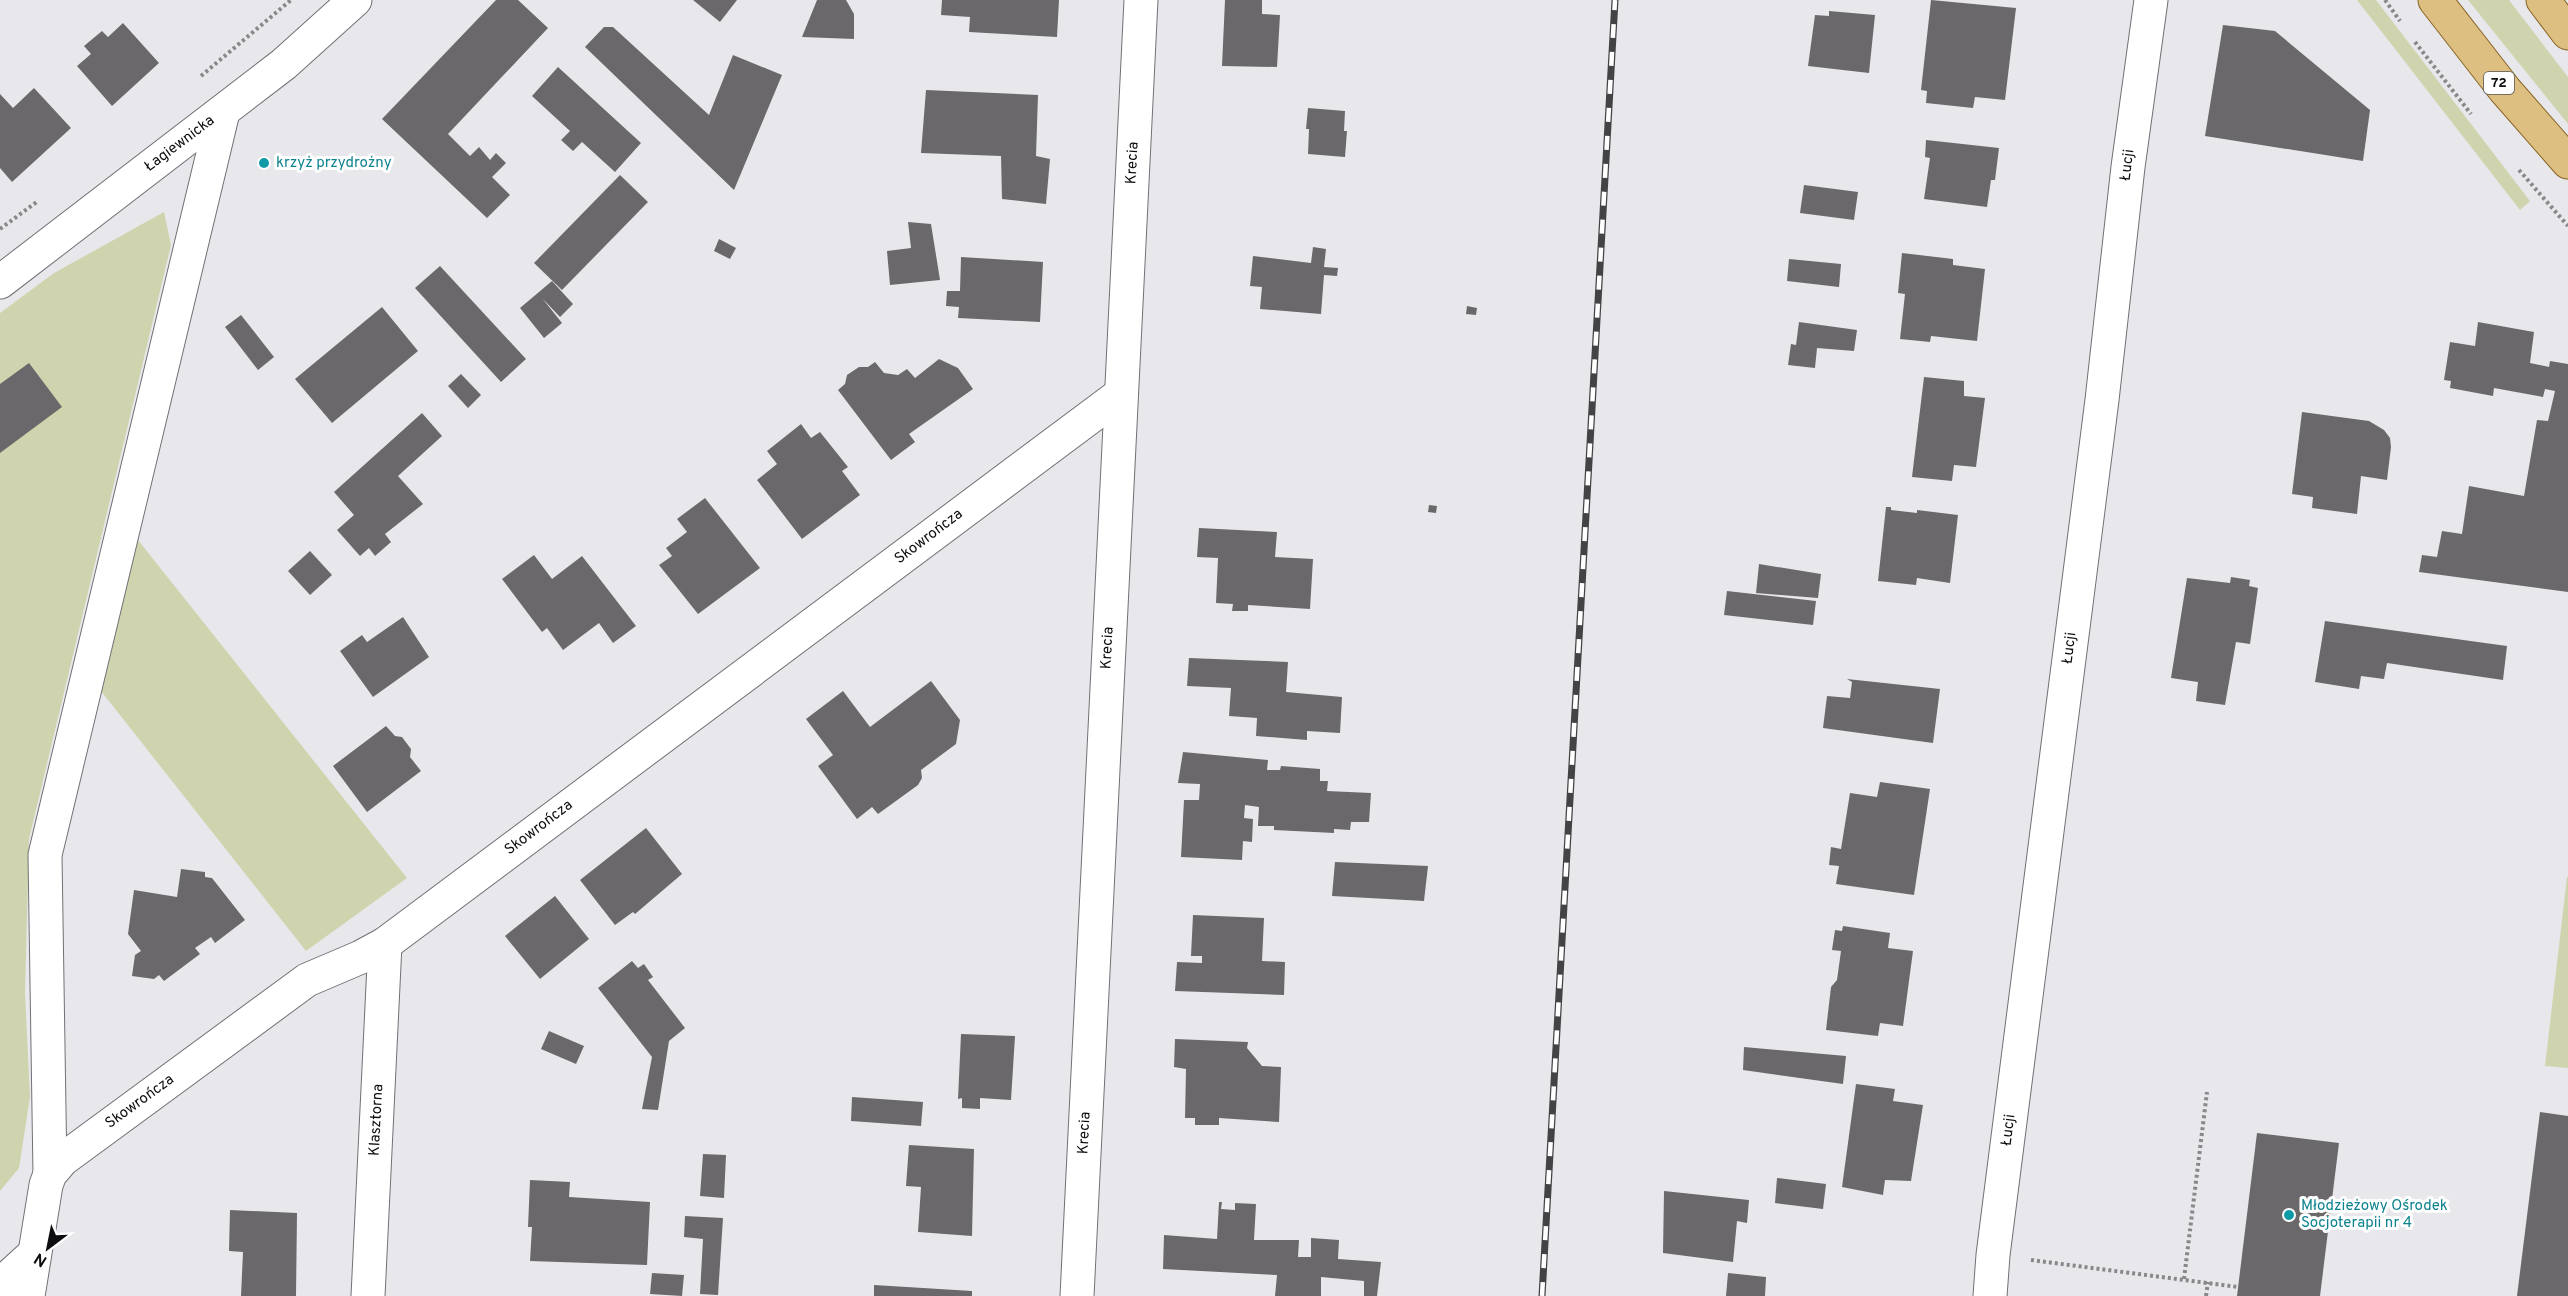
<svg xmlns="http://www.w3.org/2000/svg" width="2568" height="1296" viewBox="0 0 2568 1296" font-family="Overpass,sans-serif">
  <rect width="100%" height="100%" fill="#e8e8ec"/>
  <g fill="#d0d4ae">
    <path d="M 2357,0 L 2376,0 L 2530,201 L 2520,210 Z"/>
    <path d="M 2468,0 L 2509,0 L 2568,77 L 2568,124 Z"/>
    <path d="M 164,212 L 171,245 L 29,839 L 25,993 L 30,1097 L 19,1168 L 0,1191 L 0,313 L 54,273 Z"/>
    <path d="M 134,535 L 407,878 L 306,951 L 101,691 Z"/>
    <path d="M 2567,877 L 2568,877 L 2568,1068 L 2545,1066 Z"/>
  </g>
  <g fill="#6b686b">
    <path d="M 496,0 L 518,0 L 548,28 L 448,134 L 470,156 L 479,147 L 490,160 L 496,153 L 506,163 L 492,177 L 510,195 L 487,218 L 382,119 Z"/>
    <path d="M 693,0 L 737,0 L 720,22 Z"/>
    <path d="M 817,0 L 846,0 L 854,14 L 854,39 L 802,37 Z"/>
    <path d="M 942,0 L 1059,0 L 1057,37 L 969,32 L 970,17 L 941,15 Z"/>
    <path d="M 1225,0 L 1262,0 L 1262,14 L 1280,15 L 1277,67 L 1222,66 Z"/>
    <path d="M 1931,0 L 2016,8 L 2005,100 L 1975,97 L 1973,108 L 1926,103 L 1927,91 L 1921,90 Z"/>
    <path d="M 1829,11 L 1875,15 L 1869,73 L 1808,66 L 1815,15 L 1829,16 Z"/>
    <path d="M 123,23 L 159,63 L 112,106 L 77,66 L 91,54 L 84,46 L 102,31 L 108,37 Z"/>
    <path d="M 2223,25 L 2275,31 L 2370,110 L 2363,161 L 2205,136 Z"/>
    <path d="M 604,27 L 613,27 L 709,115 L 733,55 L 782,75 L 734,190 L 585,47 Z"/>
    <path d="M 558,67 L 641,143 L 615,172 L 582,142 L 573,151 L 561,140 L 570,131 L 532,96 Z"/>
    <path d="M 34,88 L 71,128 L 12,182 L 0,168 L 0,94 L 13,108 Z"/>
    <path d="M 926,90 L 1038,95 L 1036,156 L 1050,159 L 1046,204 L 1002,199 L 1001,156 L 921,153 Z"/>
    <path d="M 1308,108 L 1345,111 L 1344,131 L 1347,131 L 1345,157 L 1308,154 L 1309,129 L 1306,129 Z"/>
    <path d="M 1926,140 L 1999,148 L 1995,180 L 1991,180 L 1987,207 L 1924,199 L 1930,158 L 1925,157 Z"/>
    <path d="M 620,175 L 648,202 L 562,290 L 534,263 Z"/>
    <path d="M 1804,185 L 1858,192 L 1854,220 L 1800,213 Z"/>
    <path d="M 908,222 L 931,224 L 940,280 L 890,285 L 887,251 L 911,248 Z"/>
    <path d="M 719,239 L 736,248 L 730,259 L 714,251 Z"/>
    <path d="M 1313,247 L 1326,249 L 1324,267 L 1338,268 L 1337,276 L 1324,275 L 1321,314 L 1260,309 L 1262,287 L 1250,286 L 1253,256 L 1311,263 Z"/>
    <path d="M 1902,253 L 1953,259 L 1953,265 L 1985,269 L 1977,341 L 1931,336 L 1930,342 L 1900,339 L 1905,294 L 1898,293 Z"/>
    <path d="M 961,257 L 1043,262 L 1040,322 L 958,318 L 959,307 L 946,306 L 947,291 L 960,291 Z"/>
    <path d="M 1789,259 L 1841,264 L 1839,287 L 1787,281 Z"/>
    <path d="M 440,266 L 526,359 L 501,382 L 415,288 Z"/>
    <path d="M 552,281 L 573,304 L 560,317 L 542,298 L 562,323 L 544,338 L 520,308 Z"/>
    <path d="M 1467,306 L 1477,308 L 1476,315 L 1466,314 Z"/>
    <path d="M 382,307 L 418,351 L 332,423 L 295,379 Z"/>
    <path d="M 241,315 L 274,357 L 258,370 L 225,327 Z"/>
    <path d="M 1799,322 L 1857,330 L 1854,351 L 1817,348 L 1815,368 L 1788,365 L 1791,344 L 1796,345 Z"/>
    <path d="M 2478,322 L 2534,332 L 2530,363 L 2549,367 L 2550,361 L 2568,364 L 2568,592 L 2419,572 L 2422,555 L 2437,557 L 2442,531 L 2462,534 L 2469,486 L 2524,496 L 2537,420 L 2548,421 L 2555,391 L 2545,389 L 2543,397 L 2494,388 L 2493,396 L 2450,388 L 2451,381 L 2444,380 L 2450,342 L 2475,346 Z"/>
    <path d="M 939,359 L 958,368 L 973,389 L 909,434 L 915,442 L 891,460 L 838,390 L 845,384 L 847,375 L 859,367 L 868,367 L 875,362 L 884,373 L 898,375 L 907,369 L 915,378 Z"/>
    <path d="M 29,363 L 62,407 L 0,453 L 0,384 Z"/>
    <path d="M 461,374 L 481,395 L 468,408 L 448,386 Z"/>
    <path d="M 1924,377 L 1964,381 L 1964,396 L 1985,398 L 1976,467 L 1954,465 L 1952,481 L 1912,477 Z"/>
    <path d="M 2302,412 L 2369,421 L 2384,430 L 2390,438 L 2391,447 L 2387,480 L 2361,476 L 2357,514 L 2312,508 L 2313,497 L 2292,494 Z"/>
    <path d="M 422,413 L 442,436 L 398,476 L 423,504 L 385,534 L 391,542 L 375,556 L 369,548 L 360,556 L 337,530 L 354,515 L 334,492 Z"/>
    <path d="M 801,424 L 811,438 L 820,432 L 848,467 L 842,471 L 860,495 L 802,539 L 757,480 L 777,464 L 767,451 Z"/>
    <path d="M 705,498 L 760,568 L 698,614 L 659,565 L 672,556 L 666,548 L 687,532 L 677,519 Z"/>
    <path d="M 1429,505 L 1437,506 L 1436,513 L 1428,512 Z"/>
    <path d="M 1886,507 L 1891,507 L 1891,510 L 1917,513 L 1917,510 L 1958,515 L 1950,583 L 1917,578 L 1916,585 L 1878,581 Z"/>
    <path d="M 1199,528 L 1277,532 L 1275,557 L 1313,559 L 1310,609 L 1248,605 L 1248,611 L 1232,611 L 1233,604 L 1216,603 L 1218,558 L 1197,557 Z"/>
    <path d="M 310,551 L 332,575 L 310,595 L 288,571 Z"/>
    <path d="M 534,555 L 552,579 L 582,556 L 636,626 L 613,643 L 599,623 L 563,650 L 547,628 L 542,632 L 502,579 Z"/>
    <path d="M 1759,564 L 1821,574 L 1818,598 L 1756,593 Z"/>
    <path d="M 2231,577 L 2250,580 L 2249,586 L 2258,588 L 2250,644 L 2236,642 L 2225,705 L 2196,701 L 2198,682 L 2171,678 L 2187,578 L 2230,583 Z"/>
    <path d="M 1727,591 L 1816,601 L 1813,625 L 1724,615 Z"/>
    <path d="M 403,617 L 429,657 L 373,697 L 340,651 L 362,635 L 367,642 Z"/>
    <path d="M 2325,621 L 2507,646 L 2503,680 L 2387,663 L 2384,679 L 2361,676 L 2359,689 L 2315,682 Z"/>
    <path d="M 1189,658 L 1288,662 L 1286,692 L 1342,697 L 1340,733 L 1307,731 L 1307,740 L 1256,736 L 1257,718 L 1229,716 L 1231,688 L 1187,686 Z"/>
    <path d="M 1847,679 L 1940,689 L 1933,743 L 1823,728 L 1827,696 L 1850,698 L 1852,682 Z"/>
    <path d="M 931,681 L 960,720 L 956,744 L 921,770 L 922,778 L 918,785 L 878,814 L 872,807 L 857,819 L 818,766 L 833,755 L 806,719 L 843,691 L 870,727 Z"/>
    <path d="M 386,726 L 395,736 L 402,737 L 411,749 L 410,757 L 421,771 L 367,812 L 333,766 Z"/>
    <path d="M 1183,752 L 1268,760 L 1267,770 L 1280,770 L 1281,766 L 1320,769 L 1320,781 L 1328,781 L 1327,791 L 1371,793 L 1369,822 L 1351,822 L 1350,830 L 1334,829 L 1334,833 L 1274,830 L 1274,826 L 1258,826 L 1259,807 L 1245,805 L 1244,818 L 1253,819 L 1252,842 L 1243,841 L 1242,860 L 1181,857 L 1184,800 L 1199,800 L 1200,784 L 1178,783 Z"/>
    <path d="M 1880,782 L 1930,789 L 1914,895 L 1836,884 L 1839,866 L 1829,865 L 1831,847 L 1841,849 L 1850,793 L 1877,797 Z"/>
    <path d="M 646,828 L 682,874 L 635,914 L 633,912 L 615,925 L 580,880 Z"/>
    <path d="M 1335,862 L 1428,866 L 1424,901 L 1332,896 Z"/>
    <path d="M 181,869 L 205,872 L 205,877 L 212,878 L 245,920 L 215,943 L 211,937 L 195,948 L 200,954 L 164,981 L 159,975 L 154,979 L 132,976 L 135,955 L 141,951 L 128,934 L 134,890 L 177,897 Z"/>
    <path d="M 555,896 L 589,939 L 540,979 L 505,936 Z"/>
    <path d="M 1193,915 L 1264,918 L 1262,961 L 1285,962 L 1284,995 L 1175,991 L 1177,962 L 1202,963 L 1202,956 L 1191,956 Z"/>
    <path d="M 1843,926 L 1890,933 L 1888,948 L 1913,951 L 1903,1026 L 1880,1023 L 1878,1036 L 1826,1030 L 1831,987 L 1837,980 L 1841,951 L 1832,950 L 1835,930 L 1842,931 Z"/>
    <path d="M 632,961 L 638,968 L 644,964 L 653,977 L 648,980 L 685,1028 L 669,1041 L 658,1110 L 642,1109 L 652,1057 L 598,988 Z"/>
    <path d="M 549,1031 L 584,1046 L 576,1064 L 541,1049 Z"/>
    <path d="M 961,1034 L 1015,1036 L 1011,1100 L 980,1098 L 980,1109 L 962,1108 L 962,1098 L 958,1099 Z"/>
    <path d="M 1175,1039 L 1248,1042 L 1247,1048 L 1262,1066 L 1281,1067 L 1279,1122 L 1219,1118 L 1219,1125 L 1195,1125 L 1195,1118 L 1185,1118 L 1186,1069 L 1174,1067 Z"/>
    <path d="M 1744,1047 L 1846,1056 L 1843,1084 L 1743,1070 Z"/>
    <path d="M 1856,1084 L 1895,1089 L 1893,1101 L 1923,1105 L 1911,1181 L 1885,1180 L 1883,1195 L 1842,1187 Z"/>
    <path d="M 852,1097 L 923,1102 L 921,1126 L 851,1121 Z"/>
    <path d="M 2540,1112 L 2568,1116 L 2568,1296 L 2517,1296 Z"/>
    <path d="M 2257,1133 L 2339,1143 L 2320,1296 L 2237,1296 Z"/>
    <path d="M 909,1145 L 974,1149 L 972,1236 L 918,1232 L 921,1187 L 906,1186 Z"/>
    <path d="M 703,1154 L 726,1155 L 724,1198 L 700,1196 Z"/>
    <path d="M 1777,1178 L 1826,1184 L 1823,1209 L 1775,1203 Z"/>
    <path d="M 530,1180 L 570,1182 L 569,1197 L 650,1202 L 647,1265 L 530,1261 L 532,1227 L 528,1227 Z"/>
    <path d="M 1664,1191 L 1749,1200 L 1747,1223 L 1737,1221 L 1733,1262 L 1663,1253 Z"/>
    <path d="M 1219,1202 L 1222,1202 L 1221,1209 L 1235,1210 L 1235,1203 L 1256,1204 L 1254,1240 L 1299,1240 L 1298,1257 L 1311,1257 L 1311,1238 L 1339,1240 L 1338,1259 L 1381,1262 L 1377,1296 L 1364,1296 L 1364,1281 L 1321,1277 L 1321,1296 L 1275,1296 L 1277,1275 L 1163,1269 L 1164,1235 L 1217,1239 Z"/>
    <path d="M 230,1210 L 297,1213 L 296,1296 L 241,1296 L 243,1252 L 229,1251 Z"/>
    <path d="M 685,1216 L 723,1218 L 718,1295 L 700,1294 L 703,1239 L 684,1237 Z"/>
    <path d="M 652,1273 L 684,1275 L 682,1296 L 650,1294 Z"/>
    <path d="M 1728,1273 L 1766,1277 L 1765,1296 L 1726,1296 Z"/>
    <path d="M 874,1285 L 972,1291 L 972,1296 L 874,1296 Z"/>
  </g>
  <g fill="none" stroke-linecap="round" stroke-linejoin="round">
    <g stroke="#717175" stroke-width="35">
      <g id="street">
        <path d="M 50,1174 L 45,855 L 223,112"/>
        <path d="M 0,1285 L 33,1255"/>
        <path d="M 28,1296 L 46,1185 L 50,1174 L 62,1160 L 307,980 L 361,957 L 385,944 L 1121,394"/>
        <path d="M 368,1296 L 385,944"/>
        <path d="M 1077,1296 L 1141,0"/>
        <path d="M 1990,1296 L 1993,1255 L 2102,400 L 2128,167 L 2151,0"/>
      </g>
    </g>
    <g stroke="#717175" stroke-width="35">
      <path id="secondary" d="M 0,282 L 284,64 L 355,0"/>
    </g>
    <g stroke="#876524" stroke-width="35">
      <g id="primary">
        <path d="M 2435,0 L 2505,90 L 2568,162"/>
        <path d="M 2543,0 L 2568,33"/>
      </g>
    </g>
    <g stroke="#88888b" stroke-width="4" stroke-dasharray="3 3" stroke-linecap="butt">
      <path d="M 2385,0 L 2400,21"/>
      <path d="M 2415,42 L 2471,114"/>
      <path d="M 201,76 L 291,0"/>
      <path d="M 2519,170 L 2568,226"/>
      <path d="M 0,229 L 38,201"/>
      <path d="M 2031,1260 L 2238,1287"/>
      <path d="M 2184,1279 L 2207,1092"/>
      <path d="M 2206,1296 L 2208,1282"/>
    </g>
    <use href="#street" stroke="#fff" stroke-width="33"/>
    <use href="#secondary" stroke="#fff" stroke-width="33"/>
    <use href="#primary" stroke="#debf82" stroke-width="33"/>
    <g stroke="#434345" stroke-width="7">
      <path id="rail" d="M 1542,1296 L 1615,0"/>
    </g>
    <use href="#rail" stroke="#fff" stroke-width="4.5" stroke-dasharray="14" stroke-linecap="butt"/>
  </g>
  <g fill="#0f9aa8" stroke="#fff" stroke-width="2">
    <circle cx="264" cy="163" r="6"/>
    <circle cx="2289" cy="1215" r="6"/>
  </g>
  <g text-anchor="middle" dominant-baseline="central" stroke-width="6" stroke-linejoin="round" paint-order="stroke">
    <rect fill="#fff" stroke="#565658" stroke-width="1.5" x="2484" y="72" width="30" height="22" rx="4.5"/>
    <g font-size="14" font-weight="bold" fill="#0e0e10">
      <text x="2499" y="83">72</text>
    </g>
    <g font-size="15" fill="#0e0e10" stroke="#fff">
      <text transform="translate(180 144) rotate(-37)">Łagiewnicka</text>
      <text transform="translate(1133 163) rotate(-87)">Krecia</text>
      <text transform="translate(2128 165) rotate(-83)">Łucji</text>
      <text transform="translate(929 537) rotate(-37)">Skowrończa</text>
      <text transform="translate(1108 648) rotate(-87)">Krecia</text>
      <text transform="translate(2070 648) rotate(-83)">Łucji</text>
      <text transform="translate(539 828) rotate(-37)">Skowrończa</text>
      <text transform="translate(140 1102) rotate(-36)">Skowrończa</text>
      <text transform="translate(377 1120) rotate(-87)">Klasztorna</text>
      <text transform="translate(2009 1130) rotate(-83)">Łucji</text>
      <text transform="translate(1085 1133) rotate(-87)">Krecia</text>
    </g>
    <g font-size="15" fill="#0d838f" stroke="#fff" text-anchor="start">
      <text x="276" y="163">krzyż przydrożny</text>
      <text x="2301" y="1206">Młodzieżowy Ośrodek<tspan x="2301" dy="17">Socjoterapii nr 4</tspan></text>
    </g>
  </g>
  <g transform="translate(48 1248) rotate(212)" stroke="#ffffff" stroke-width="4.5" paint-order="stroke">
  <path d="M0-4.5L10 22L0 15L-10 22Z" fill="#0e0e10"/>
  <text y="-9" font-size="16" font-weight="bold" text-anchor="middle" fill="#0e0e10">N</text>
  </g>
</svg>
